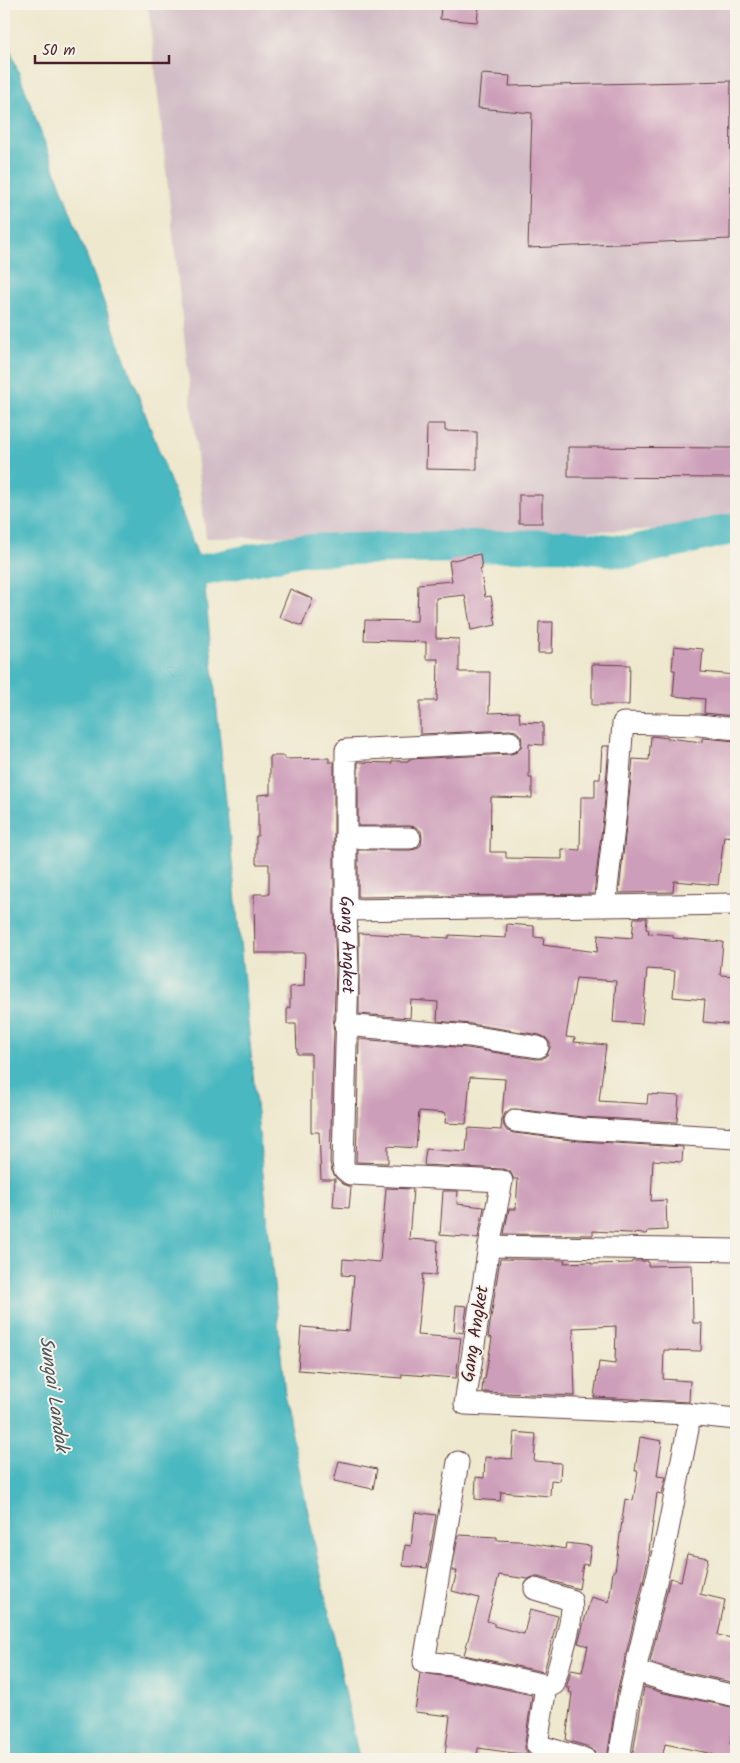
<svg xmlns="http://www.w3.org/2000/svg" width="740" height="1763" viewBox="0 0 740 1763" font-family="Kalam,sans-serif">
  <rect width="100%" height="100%" fill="#f7f3e8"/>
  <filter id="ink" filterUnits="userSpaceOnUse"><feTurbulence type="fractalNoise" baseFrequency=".02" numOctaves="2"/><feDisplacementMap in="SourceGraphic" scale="10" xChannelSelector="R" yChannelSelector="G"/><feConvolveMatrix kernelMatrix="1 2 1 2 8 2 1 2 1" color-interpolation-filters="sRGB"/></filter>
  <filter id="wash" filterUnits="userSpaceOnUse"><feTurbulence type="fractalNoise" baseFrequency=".0096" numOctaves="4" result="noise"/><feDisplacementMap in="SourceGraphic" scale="20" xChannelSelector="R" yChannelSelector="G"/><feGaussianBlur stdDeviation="1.12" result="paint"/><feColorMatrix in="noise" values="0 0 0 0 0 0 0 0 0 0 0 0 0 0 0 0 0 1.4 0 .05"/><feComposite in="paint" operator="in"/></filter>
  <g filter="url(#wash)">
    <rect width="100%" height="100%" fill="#eee8ce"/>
    <path fill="#d2bdc6" d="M 148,4 L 736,4 L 736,518 L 693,529 L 206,538 Z"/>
    <path fill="#49b8c0" stroke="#4a6c76" d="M 4,33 L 203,570 L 286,1406 L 359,1759 L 4,1759 Z"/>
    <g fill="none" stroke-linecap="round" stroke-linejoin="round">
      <path stroke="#49b8c0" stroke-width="32" d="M 203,570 L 300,550 L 563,545 L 628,552 L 736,528"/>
    </g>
    <g id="blocks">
      <g fill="#cd9eb9">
        <path d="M 441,4 L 479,4 L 477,22 L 440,19 Z"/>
        <path d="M 481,74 L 510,76 L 509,86 L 731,81 L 730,239 L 528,248 L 532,113 L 478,108 Z"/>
        <path d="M 427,424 L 445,424 L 445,431 L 477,432 L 477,470 L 426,469 Z"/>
        <path d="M 568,447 L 736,448 L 736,478 L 568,477 Z"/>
        <rect x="519" y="495" width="23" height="28"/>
        <path d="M 480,554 L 482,569 L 480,569 L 485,597 L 491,596 L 496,625 L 471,630 L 465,595 L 436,598 L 436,638 L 459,639 L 459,672 L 490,672 L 489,713 L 519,712 L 520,722 L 543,723 L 543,745 L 529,744 L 529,778 L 532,778 L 532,798 L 491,797 L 490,852 L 506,852 L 506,858 L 562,859 L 562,849 L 580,850 L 581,797 L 595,797 L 595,779 L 600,779 L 602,746 L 609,746 L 604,810 L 594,894 L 358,897 L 358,850 L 410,850 L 416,849 L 421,845 L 422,838 L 421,831 L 416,827 L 410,826 L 358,826 L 358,762 L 392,763 L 392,761 L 409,761 L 409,759 L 511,754 L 517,752 L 521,747 L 522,742 L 521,736 L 516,731 L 510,730 L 420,734 L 420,701 L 437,701 L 438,659 L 426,659 L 426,642 L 364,640 L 365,620 L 417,621 L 418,584 L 452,581 L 449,561 Z"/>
        <path d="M 290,589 L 313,599 L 302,626 L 279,617 Z"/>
        <path d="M 539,622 L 553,622 L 552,653 L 538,653 Z"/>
        <path d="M 674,646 L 703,649 L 701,672 L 736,675 L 734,716 L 704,713 L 705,699 L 673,696 L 675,670 L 672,670 Z"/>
        <path d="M 592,664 L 630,665 L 629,705 L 592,705 Z"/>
        <path d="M 651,736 L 702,742 L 702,738 L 736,741 L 736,837 L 724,836 L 718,885 L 674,881 L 673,892 L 619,893 L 633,759 L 649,760 Z"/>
        <path d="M 270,756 L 284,756 L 284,759 L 329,758 L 329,762 L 334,762 L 334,910 L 336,970 L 334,1019 L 333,1024 L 334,1031 L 330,1162 L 332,1171 L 336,1178 L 343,1184 L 351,1187 L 349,1208 L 333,1207 L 335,1179 L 321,1179 L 319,1132 L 311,1132 L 311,1054 L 297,1054 L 296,1024 L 287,1024 L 287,1008 L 290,1008 L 290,987 L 304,986 L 305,953 L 255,953 L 254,894 L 269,894 L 269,864 L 256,864 L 256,836 L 258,836 L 258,795 L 270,794 Z"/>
        <path d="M 634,918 L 647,918 L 646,929 L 649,930 L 648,933 L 673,935 L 673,938 L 723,942 L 720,975 L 736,976 L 736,1025 L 703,1022 L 705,1000 L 673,997 L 675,971 L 647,969 L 642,1024 L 613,1022 L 616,981 L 576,978 L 566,1037 L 575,1038 L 574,1042 L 606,1045 L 599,1101 L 647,1104 L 648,1094 L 679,1096 L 677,1122 L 582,1117 L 516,1109 L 511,1109 L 505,1113 L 503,1120 L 504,1126 L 507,1131 L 514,1133 L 580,1141 L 683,1147 L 682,1162 L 653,1160 L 651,1201 L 666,1200 L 667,1230 L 648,1231 L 647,1234 L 593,1231 L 593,1235 L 504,1234 L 509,1209 L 516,1209 L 518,1179 L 514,1179 L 510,1171 L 503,1169 L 424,1165 L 426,1149 L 466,1152 L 468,1128 L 501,1130 L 505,1079 L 470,1077 L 466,1124 L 445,1123 L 446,1113 L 419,1111 L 416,1148 L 388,1146 L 388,1163 L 356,1162 L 359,1039 L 467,1048 L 536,1059 L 542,1059 L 547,1055 L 550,1048 L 550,1043 L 546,1038 L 540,1035 L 471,1024 L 437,1021 L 438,1002 L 411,1000 L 410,1018 L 359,1014 L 359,933 L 449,938 L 449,935 L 506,938 L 507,924 L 534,926 L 534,937 L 544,938 L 543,945 L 597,952 L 598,935 L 632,938 Z"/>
        <path d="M 386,1188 L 413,1189 L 409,1239 L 438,1241 L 436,1275 L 423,1274 L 417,1335 L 461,1338 L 456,1378 L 402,1374 L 402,1378 L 298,1370 L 301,1327 L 349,1331 L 354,1276 L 342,1275 L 343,1259 L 380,1262 Z"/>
        <path d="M 443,1191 L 458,1191 L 457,1204 L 484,1207 L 478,1238 L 440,1235 Z"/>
        <path d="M 500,1259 L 565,1260 L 564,1263 L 591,1262 L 591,1264 L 632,1263 L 632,1261 L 648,1261 L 648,1266 L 692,1265 L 693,1323 L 702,1323 L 701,1351 L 664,1350 L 663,1379 L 690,1381 L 689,1402 L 594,1397 L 599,1362 L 615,1364 L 616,1326 L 573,1328 L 575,1396 L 482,1392 L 483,1379 L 485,1379 L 492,1338 L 488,1337 Z"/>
        <path d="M 456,1305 L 467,1306 L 463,1333 L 454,1331 Z"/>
        <path d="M 514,1432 L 536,1434 L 534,1461 L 561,1463 L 560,1481 L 551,1480 L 550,1496 L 501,1492 L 500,1501 L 475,1499 L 476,1477 L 484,1478 L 485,1457 L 512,1459 Z"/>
        <path d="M 640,1437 L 662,1441 L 657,1476 L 666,1477 L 662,1494 L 657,1493 L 649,1551 L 650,1551 L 617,1693 L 607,1759 L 597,1759 L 594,1751 L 589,1747 L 566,1740 L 572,1693 L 569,1692 L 570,1688 L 566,1688 L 571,1670 L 582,1672 L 588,1646 L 578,1643 L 591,1597 L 609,1602 L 613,1571 L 615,1571 L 625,1499 L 633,1501 L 638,1471 L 635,1471 Z"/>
        <path d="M 339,1461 L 377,1469 L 373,1489 L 334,1481 Z"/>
        <path d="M 415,1512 L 436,1515 L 427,1568 L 403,1566 L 405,1545 L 411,1546 Z"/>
        <path d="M 458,1535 L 497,1537 L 497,1540 L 518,1541 L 565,1549 L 566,1543 L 591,1546 L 588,1565 L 583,1564 L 579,1589 L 538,1577 L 533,1577 L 528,1579 L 499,1575 L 487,1621 L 494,1623 L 494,1626 L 524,1634 L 530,1609 L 558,1616 L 544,1672 L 464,1655 L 479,1598 L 452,1591 L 457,1571 L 452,1571 Z"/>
        <path d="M 687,1554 L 708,1558 L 700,1594 L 725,1600 L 718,1635 L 736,1639 L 736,1683 L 670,1669 L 650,1662 L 670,1578 L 681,1581 Z"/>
        <path d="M 420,1673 L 451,1677 L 532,1695 L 525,1743 L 525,1749 L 529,1755 L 478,1748 L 477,1758 L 445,1754 L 450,1716 L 415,1712 Z"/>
        <path d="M 644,1687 L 664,1693 L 736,1708 L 730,1744 L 733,1744 L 730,1759 L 712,1759 L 713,1754 L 665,1744 L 662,1759 L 632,1759 Z"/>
      </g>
    </g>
  </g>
  <g filter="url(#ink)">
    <use href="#blocks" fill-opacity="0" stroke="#633d43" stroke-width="1"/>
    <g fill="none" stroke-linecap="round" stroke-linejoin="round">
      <g stroke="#633d43" stroke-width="23">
        <g id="street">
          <path id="s1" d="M 510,742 L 346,750 L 346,910 L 348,970 L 343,1162 L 344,1169 L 350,1174 L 502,1181 L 489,1246 L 465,1404 L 688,1414 L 688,1429 L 667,1535 L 629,1696 L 619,1759"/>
          <path d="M 346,838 L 410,838"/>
          <path d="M 605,905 L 616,811 L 623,723 L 699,725 L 736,729"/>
          <path d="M 346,910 C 476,908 606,906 736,904"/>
          <path d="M 345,1025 L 469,1036 L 538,1047"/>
          <path d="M 515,1121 L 581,1129 L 736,1138"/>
          <path d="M 489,1246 L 736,1250"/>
          <path d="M 688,1414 L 736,1419"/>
          <path d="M 458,1462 L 424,1662 L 453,1665 L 550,1686 L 554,1684 C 558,1667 576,1614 571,1600 L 535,1589"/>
          <path d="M 636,1671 L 667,1681 L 736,1696"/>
          <path d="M 546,1686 L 537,1745 L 585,1759"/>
        </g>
      </g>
      <use href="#street" stroke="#fff" stroke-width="21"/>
    </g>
  </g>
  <g text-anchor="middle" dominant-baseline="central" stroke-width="4" stroke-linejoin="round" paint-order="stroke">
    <g font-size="18" fill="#4a1f2b" stroke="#f7f3e8">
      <text stroke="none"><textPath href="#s1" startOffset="359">Gang Angket</textPath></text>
      <text transform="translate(476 1334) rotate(-81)">Gang Angket</text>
    </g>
    <g font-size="19" font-style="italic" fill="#4a555f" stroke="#f7f3e8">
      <text transform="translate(53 1394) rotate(82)">Sungai Landak</text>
    </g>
  </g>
  <rect width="740" height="1763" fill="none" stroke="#f7f3e8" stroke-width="20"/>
  <path d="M35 55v8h134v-8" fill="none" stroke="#4a1f2b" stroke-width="2.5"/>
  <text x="42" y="55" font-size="15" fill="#4a1f2b" stroke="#f7f3e8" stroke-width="4" paint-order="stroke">50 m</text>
</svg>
